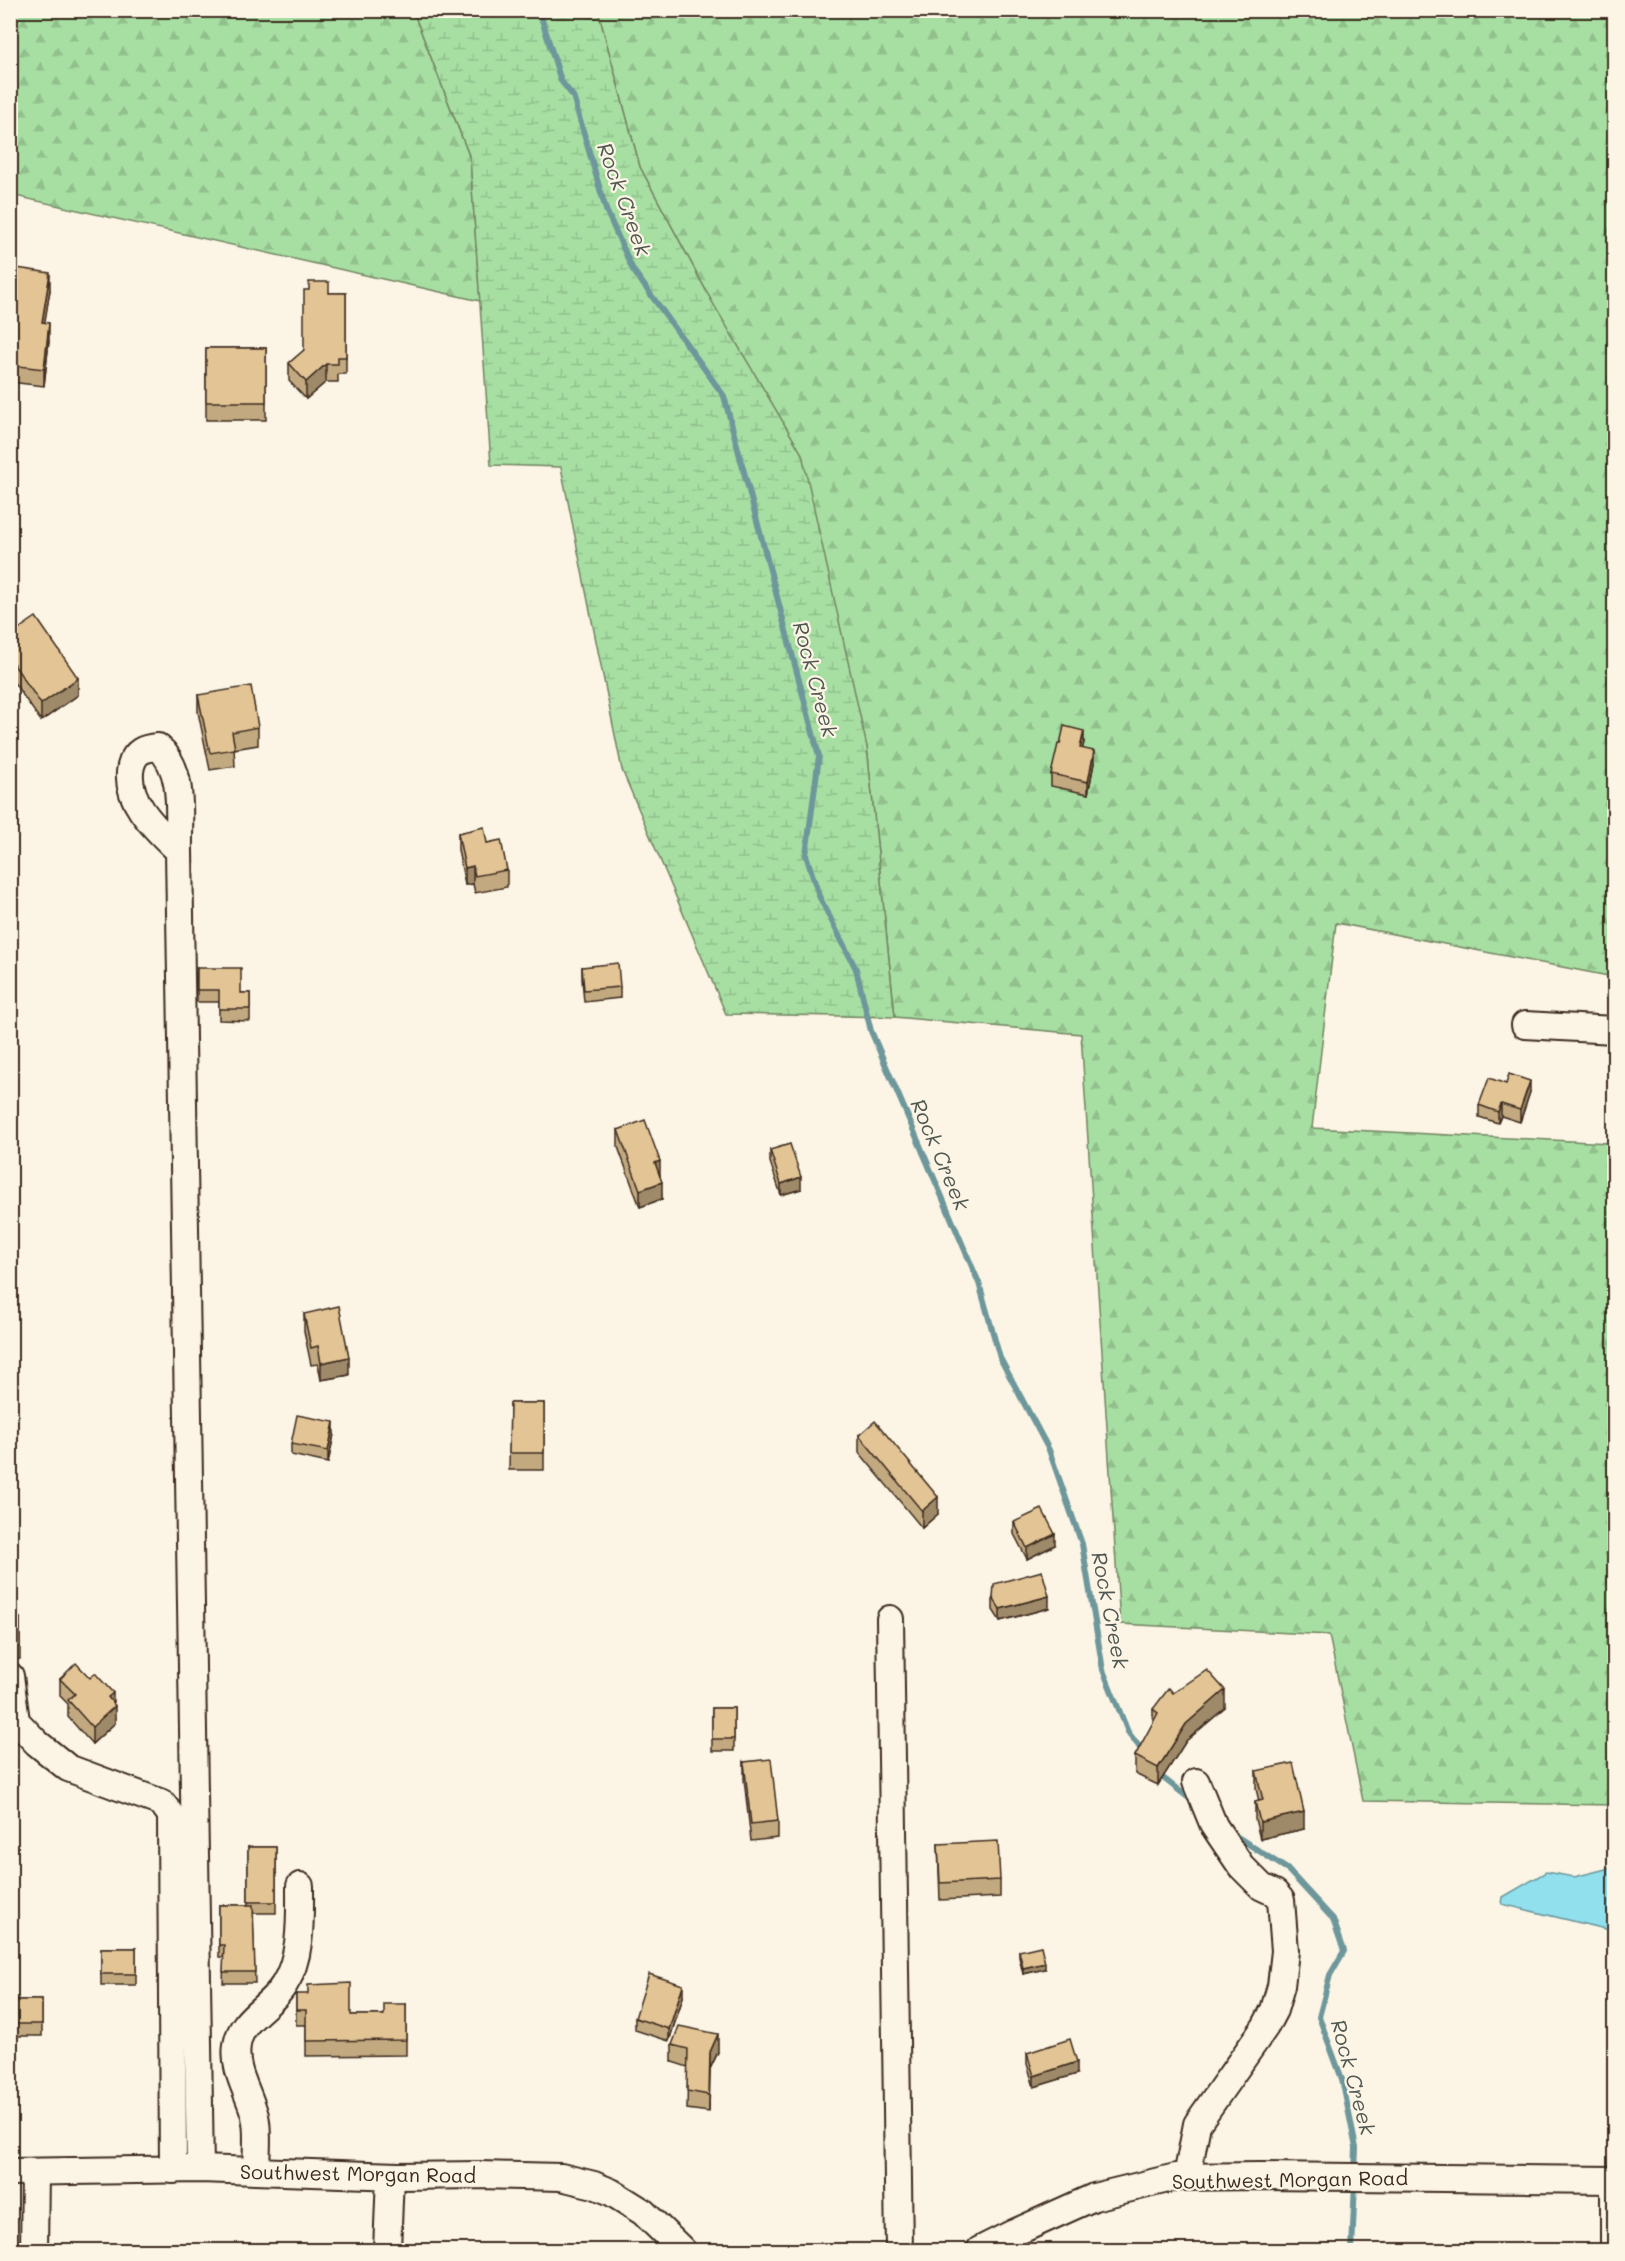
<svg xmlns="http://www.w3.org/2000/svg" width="1625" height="2261" viewBox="0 0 1625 2261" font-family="Mali,sans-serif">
  <defs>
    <pattern id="forest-firs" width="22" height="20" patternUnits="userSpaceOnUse" patternTransform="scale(1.5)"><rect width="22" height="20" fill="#a7dfa3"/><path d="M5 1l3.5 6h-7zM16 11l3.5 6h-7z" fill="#91c08c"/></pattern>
    <pattern id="wetland-marsh" width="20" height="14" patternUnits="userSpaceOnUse" patternTransform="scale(1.5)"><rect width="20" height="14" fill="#a7dfa3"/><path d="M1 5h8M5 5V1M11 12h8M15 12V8" fill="none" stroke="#91c08c"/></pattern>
  </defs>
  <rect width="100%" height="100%" fill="#fcf5e5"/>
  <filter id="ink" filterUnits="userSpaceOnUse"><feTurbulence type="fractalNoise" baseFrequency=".0167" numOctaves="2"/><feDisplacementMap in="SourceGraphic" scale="12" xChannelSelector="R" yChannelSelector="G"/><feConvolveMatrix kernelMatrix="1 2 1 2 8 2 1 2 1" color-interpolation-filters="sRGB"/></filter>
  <g filter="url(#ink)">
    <g fill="url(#forest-firs)" stroke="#718460" stroke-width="1.5">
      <path d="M 11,11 L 413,11 L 470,158 L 480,301 L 11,195 Z"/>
      <path d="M 598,11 L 1614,11 L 1614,977 L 1336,923 L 1312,1128 L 1609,1143 L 1614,1293 L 1614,1805 L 1363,1801 L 1329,1635 L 1120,1624 L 1081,1034 L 895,1017 L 867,747 L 711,300 L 640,167 Z"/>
    </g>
    <path fill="url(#wetland-marsh)" stroke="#718460" stroke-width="1.5" d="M 413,11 L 598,11 L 640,167 L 711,300 L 802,454 L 867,747 L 895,1017 L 726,1014 L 622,770 L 561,467 L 491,465 L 470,158 Z"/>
    <path fill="#90e0ee" stroke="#6e979b" stroke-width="1.5" d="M 1614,1867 L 1614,1931 L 1502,1904 L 1503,1897 L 1546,1872 L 1574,1877 Z"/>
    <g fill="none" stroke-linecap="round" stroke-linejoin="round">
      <g stroke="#6e979b" stroke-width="6">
        <path d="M 539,10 L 561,81 L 573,96 L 606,210 L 633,270 L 724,396 L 819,756 L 806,855 L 819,896 L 856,969 L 871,1031 L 979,1283 L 1000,1358 L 1049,1450 L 1082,1544 L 1103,1670 L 1128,1732 L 1144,1753"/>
        <path d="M 1158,1774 L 1195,1803"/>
        <path d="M 1233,1834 L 1287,1869 L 1333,1919 L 1344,1951 L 1330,1975 L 1319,2017 L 1342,2079 L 1356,2148 L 1355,2172"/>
        <path d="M 1352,2250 L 1355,2182"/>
      </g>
      <g stroke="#3b2a1e" stroke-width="30">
        <g id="minor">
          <path d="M 179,851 C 157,830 123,800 131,766 C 135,751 144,748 158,747 C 186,770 178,819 179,851 L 200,2169"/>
          <path d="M 1525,1025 L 1614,1030"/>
          <path d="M 890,1619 L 899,2250"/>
          <path d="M 10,1676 L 16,1721 L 37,1743 L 68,1768 L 162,1803 L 171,1815 L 173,2170"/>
          <path d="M 256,2171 C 256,2154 259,2132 255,2116 C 249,2092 233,2071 237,2045 C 241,2017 271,2007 284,1985 C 302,1957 300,1918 300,1886"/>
          <path d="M 10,2172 L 200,2169 L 398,2176 L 480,2175 L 561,2177 L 594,2185 L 611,2192 L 643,2212 L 682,2250"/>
          <path d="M 1187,2177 L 1197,2124 L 1265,2027 L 1274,2010 L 1281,1986 L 1285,1951 L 1281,1900 L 1275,1893 L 1262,1887 L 1241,1866 L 1214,1826 L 1196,1782"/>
          <path d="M 1614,2180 L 1614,2244"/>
          <path d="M 34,2250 L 35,2172"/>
          <path d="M 387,2250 L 390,2176"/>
          <path d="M 980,2250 L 1014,2233 L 1094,2197 L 1176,2177 L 1260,2176 L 1614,2180"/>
        </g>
      </g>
      <use href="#minor" stroke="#fcf5e5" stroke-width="26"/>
    </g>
    <g fill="#c2a980" stroke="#3b2a1e" stroke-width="1.5">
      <path d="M 10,267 L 50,290 L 44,323 L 49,341 L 44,386 L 10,382 L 10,338 L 12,323 L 10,323 Z"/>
      <path d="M 329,293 L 346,293 L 346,374 L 338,374 L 338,382 L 326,382 L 306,399 L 289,381 L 289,363 L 304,350 Z"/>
      <rect x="206" y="348" width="60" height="72"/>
      <path d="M 10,635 L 78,695 L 41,721 L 10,677 Z"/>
      <path d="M 198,695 L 258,727 L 258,745 L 234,749 L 235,766 L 210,770 L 198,712 Z"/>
      <path d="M 1084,742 L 1082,749 L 1094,763 L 1088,794 L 1051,786 L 1051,774 Z"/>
      <path d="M 458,833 L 487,843 L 507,870 L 507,887 L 475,893 L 473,884 L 465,885 L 458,850 Z"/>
      <path d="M 582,967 L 620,987 L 620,998 L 584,1002 L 582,979 Z"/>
      <path d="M 197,968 L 241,993 L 250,993 L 250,1021 L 219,1020 L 219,1002 L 197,1002 Z"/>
      <path d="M 1530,1092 L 1520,1122 L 1501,1116 L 1498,1123 L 1479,1117 L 1479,1105 Z"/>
      <path d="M 618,1130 L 660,1175 L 662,1199 L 640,1207 L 618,1147 Z"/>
      <path d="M 770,1150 L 801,1189 L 781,1195 L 770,1162 Z"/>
      <path d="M 304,1314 L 349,1375 L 321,1380 L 318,1364 L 311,1365 L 304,1331 Z"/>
      <path d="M 510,1403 L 544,1403 L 544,1470 L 509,1470 Z"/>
      <path d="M 334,1434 L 328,1463 L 291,1455 L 291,1444 Z"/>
      <path d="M 859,1435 L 938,1514 L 922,1528 L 859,1452 Z"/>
      <path d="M 1014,1522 L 1055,1545 L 1027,1559 L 1014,1534 Z"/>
      <path d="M 993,1598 L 1049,1608 L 1000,1621 L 993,1610 Z"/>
      <rect x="10" y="1618" width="10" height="41"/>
      <path d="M 60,1679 L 113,1703 L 115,1723 L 92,1744 L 68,1717 L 68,1704 L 60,1696 Z"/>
      <path d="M 1173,1693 L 1225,1708 L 1186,1741 L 1158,1785 L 1135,1774 L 1135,1756 L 1153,1723 L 1153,1709 Z"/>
      <rect x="712" y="1708" width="22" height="43"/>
      <path d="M 744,1762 L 778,1821 L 778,1838 L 751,1841 L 744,1779 Z"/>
      <path d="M 1256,1771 L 1304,1829 L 1260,1839 L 1255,1819 L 1255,1802 L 1259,1801 L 1256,1789 Z"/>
      <path d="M 938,1844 L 1000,1880 L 1000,1897 L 940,1900 Z"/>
      <path d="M 248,1847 L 276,1847 L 276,1913 L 253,1913 L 255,1983 L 223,1983 L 224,1957 L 219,1957 L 219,1905 L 248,1905 Z"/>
      <rect x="101" y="1948" width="35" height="37"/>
      <path d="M 1019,1951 L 1045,1969 L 1023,1974 L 1019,1957 Z"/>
      <path d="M 296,1994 L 351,2015 L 384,2015 L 406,2004 L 406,2055 L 306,2056 L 306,2025 L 296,2025 Z"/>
      <path d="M 683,1997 L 669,2041 L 635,2030 L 635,2018 Z"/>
      <path d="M 10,2000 L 42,2000 L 42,2036 L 11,2036 L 10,2044 Z"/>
      <path d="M 672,2045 L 718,2052 L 710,2069 L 709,2112 L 687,2109 L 688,2067 L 672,2062 Z"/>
      <path d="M 1027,2053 L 1077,2074 L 1034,2087 L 1027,2064 Z"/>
    </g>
    <g fill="#9e8968" stroke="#3b2a1e" stroke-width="1.5">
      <path d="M 50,273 L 50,290 L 42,340 L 42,322 Z"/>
      <path d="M 49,323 L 49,341 L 44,386 L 44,369 Z"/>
      <path d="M 326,364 L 326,382 L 306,399 L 306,382 Z"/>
      <path d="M 78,678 L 78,695 L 41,721 L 41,704 Z"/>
      <path d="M 1084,731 L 1084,742 L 1080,760 L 1080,748 Z"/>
      <path d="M 1094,751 L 1094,763 L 1088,794 L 1088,782 Z"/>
      <path d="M 473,866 L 473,884 L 465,885 L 465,868 Z"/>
      <path d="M 1530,1081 L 1530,1092 L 1520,1122 L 1520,1110 Z"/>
      <path d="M 1501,1104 L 1501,1116 L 1498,1123 L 1498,1112 Z"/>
      <path d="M 660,1161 L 660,1178 L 655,1163 Z"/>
      <path d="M 801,1177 L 801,1189 L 781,1195 L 781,1184 Z"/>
      <path d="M 662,1182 L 662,1199 L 640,1207 L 640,1190 Z"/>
      <path d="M 349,1357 L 349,1375 L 321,1380 L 321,1363 Z"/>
      <path d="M 334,1422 L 334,1434 L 328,1463 L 328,1451 Z"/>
      <path d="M 938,1497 L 938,1514 L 922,1528 L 922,1511 Z"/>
      <path d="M 1055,1534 L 1055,1545 L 1027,1559 L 1027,1548 Z"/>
      <path d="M 1049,1596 L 1049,1608 L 1000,1621 L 1000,1609 Z"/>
      <path d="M 1225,1690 L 1225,1708 L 1186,1741 L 1158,1785 L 1158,1768 L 1186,1724 Z"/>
      <path d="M 113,1693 L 113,1708 L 115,1706 L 115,1723 L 92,1744 L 92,1727 L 108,1697 Z"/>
      <path d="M 1304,1812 L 1304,1829 L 1260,1839 L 1260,1822 Z"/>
      <path d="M 1045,1963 L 1045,1969 L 1023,1974 L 1023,1968 Z"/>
      <path d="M 683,1985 L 683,1997 L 669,2041 L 669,2029 Z"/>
      <path d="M 718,2034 L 718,2052 L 710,2069 L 709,2112 L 710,2052 Z"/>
      <path d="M 1077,2062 L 1077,2074 L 1034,2087 L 1034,2076 Z"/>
    </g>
    <g fill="#e2c495" stroke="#3b2a1e" stroke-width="1.5">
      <path d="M 10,267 L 50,273 L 42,322 L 49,323 L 44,369 L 10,365 L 10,338 L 14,306 L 10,305 Z"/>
      <path d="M 309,282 L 329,282 L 329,293 L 346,293 L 346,357 L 338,357 L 338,364 L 326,364 L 306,382 L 289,363 L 304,350 L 304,290 L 309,290 Z"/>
      <rect x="206" y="348" width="60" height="54"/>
      <path d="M 36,617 L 78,678 L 41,704 L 10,659 L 10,635 Z"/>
      <path d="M 251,686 L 258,727 L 232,732 L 235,749 L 210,753 L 198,695 Z"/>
      <path d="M 1064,726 L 1084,731 L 1080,748 L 1094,751 L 1088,782 L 1051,774 L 1058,744 L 1060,744 Z"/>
      <path d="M 484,827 L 487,843 L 501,840 L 507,870 L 475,876 L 473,866 L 465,868 L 458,833 Z"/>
      <path d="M 618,963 L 620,987 L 584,990 L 582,967 Z"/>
      <path d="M 197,968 L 241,968 L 241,993 L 250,993 L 250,1009 L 219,1009 L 219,990 L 197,990 Z"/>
      <path d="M 1509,1074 L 1530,1081 L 1520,1110 L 1501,1104 L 1498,1112 L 1479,1105 L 1489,1078 L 1506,1084 Z"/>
      <path d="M 645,1120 L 660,1161 L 655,1163 L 662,1182 L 640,1190 L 618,1130 Z"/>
      <path d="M 790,1144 L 801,1177 L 781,1184 L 770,1150 Z"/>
      <path d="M 339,1306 L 349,1357 L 321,1363 L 318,1346 L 311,1348 L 304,1314 Z"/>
      <path d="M 510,1403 L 544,1403 L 544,1453 L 509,1453 Z"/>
      <path d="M 297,1415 L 334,1422 L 328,1451 L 291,1444 Z"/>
      <path d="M 875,1421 L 938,1497 L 922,1511 L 859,1435 Z"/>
      <path d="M 1042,1509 L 1055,1534 L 1027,1548 L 1014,1522 Z"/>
      <path d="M 1042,1571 L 1049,1596 L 1000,1609 L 993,1598 L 994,1584 Z"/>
      <rect x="10" y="1618" width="10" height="29"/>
      <path d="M 76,1663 L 90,1678 L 95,1673 L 113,1693 L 108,1697 L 115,1706 L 92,1727 L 68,1700 L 75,1694 L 60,1679 Z"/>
      <path d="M 1207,1670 L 1225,1690 L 1186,1724 L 1158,1768 L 1135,1756 L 1158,1713 L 1153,1709 L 1169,1688 L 1173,1693 Z"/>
      <rect x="712" y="1708" width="22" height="31"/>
      <path d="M 771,1759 L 778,1821 L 751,1824 L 744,1762 Z"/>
      <path d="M 1293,1763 L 1304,1812 L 1260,1822 L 1255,1802 L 1263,1800 L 1256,1771 Z"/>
      <path d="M 998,1841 L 1000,1880 L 940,1883 L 938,1844 Z"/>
      <rect x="248" y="1847" width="28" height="55"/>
      <path d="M 219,1905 L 253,1905 L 255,1972 L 223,1972 L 224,1945 L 219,1945 Z"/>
      <path d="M 1041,1946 L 1045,1963 L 1023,1968 L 1019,1951 Z"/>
      <rect x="101" y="1948" width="35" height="26"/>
      <path d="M 649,1974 L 683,1985 L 669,2029 L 635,2018 Z"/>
      <path d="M 351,1983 L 351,2015 L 384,2015 L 384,2004 L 406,2004 L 406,2040 L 306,2041 L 306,2010 L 296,2010 L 296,1994 L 308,1994 L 308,1985 Z"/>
      <path d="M 10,2000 L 42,2000 L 42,2024 L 11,2024 L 10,2033 Z"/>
      <path d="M 679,2026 L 718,2034 L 710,2052 L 709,2095 L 687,2091 L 688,2049 L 672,2045 Z"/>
      <path d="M 1070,2039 L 1077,2062 L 1034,2076 L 1027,2053 Z"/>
    </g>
  </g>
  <g text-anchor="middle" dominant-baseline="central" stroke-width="4.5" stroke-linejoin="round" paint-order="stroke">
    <g font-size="20" fill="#3b2a1e" stroke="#fcf5e5">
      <text transform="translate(358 2173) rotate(1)">Southwest Morgan Road</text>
      <text transform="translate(1290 2179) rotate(-1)">Southwest Morgan Road</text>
    </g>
    <g font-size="21" font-style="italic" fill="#505852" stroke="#fcf5e5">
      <text transform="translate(625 199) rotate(70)">Rock Creek</text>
      <text transform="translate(816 679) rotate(75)">Rock Creek</text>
      <text transform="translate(941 1154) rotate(67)">Rock Creek</text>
      <text transform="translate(1111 1610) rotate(79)">Rock Creek</text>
      <text transform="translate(1354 2077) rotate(75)">Rock Creek</text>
    </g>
  </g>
  <rect width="1625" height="2261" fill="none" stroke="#fcf5e5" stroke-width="36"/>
  <rect x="18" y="18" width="1589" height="2225" fill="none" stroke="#3b2a1e" stroke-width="2" filter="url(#ink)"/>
</svg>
